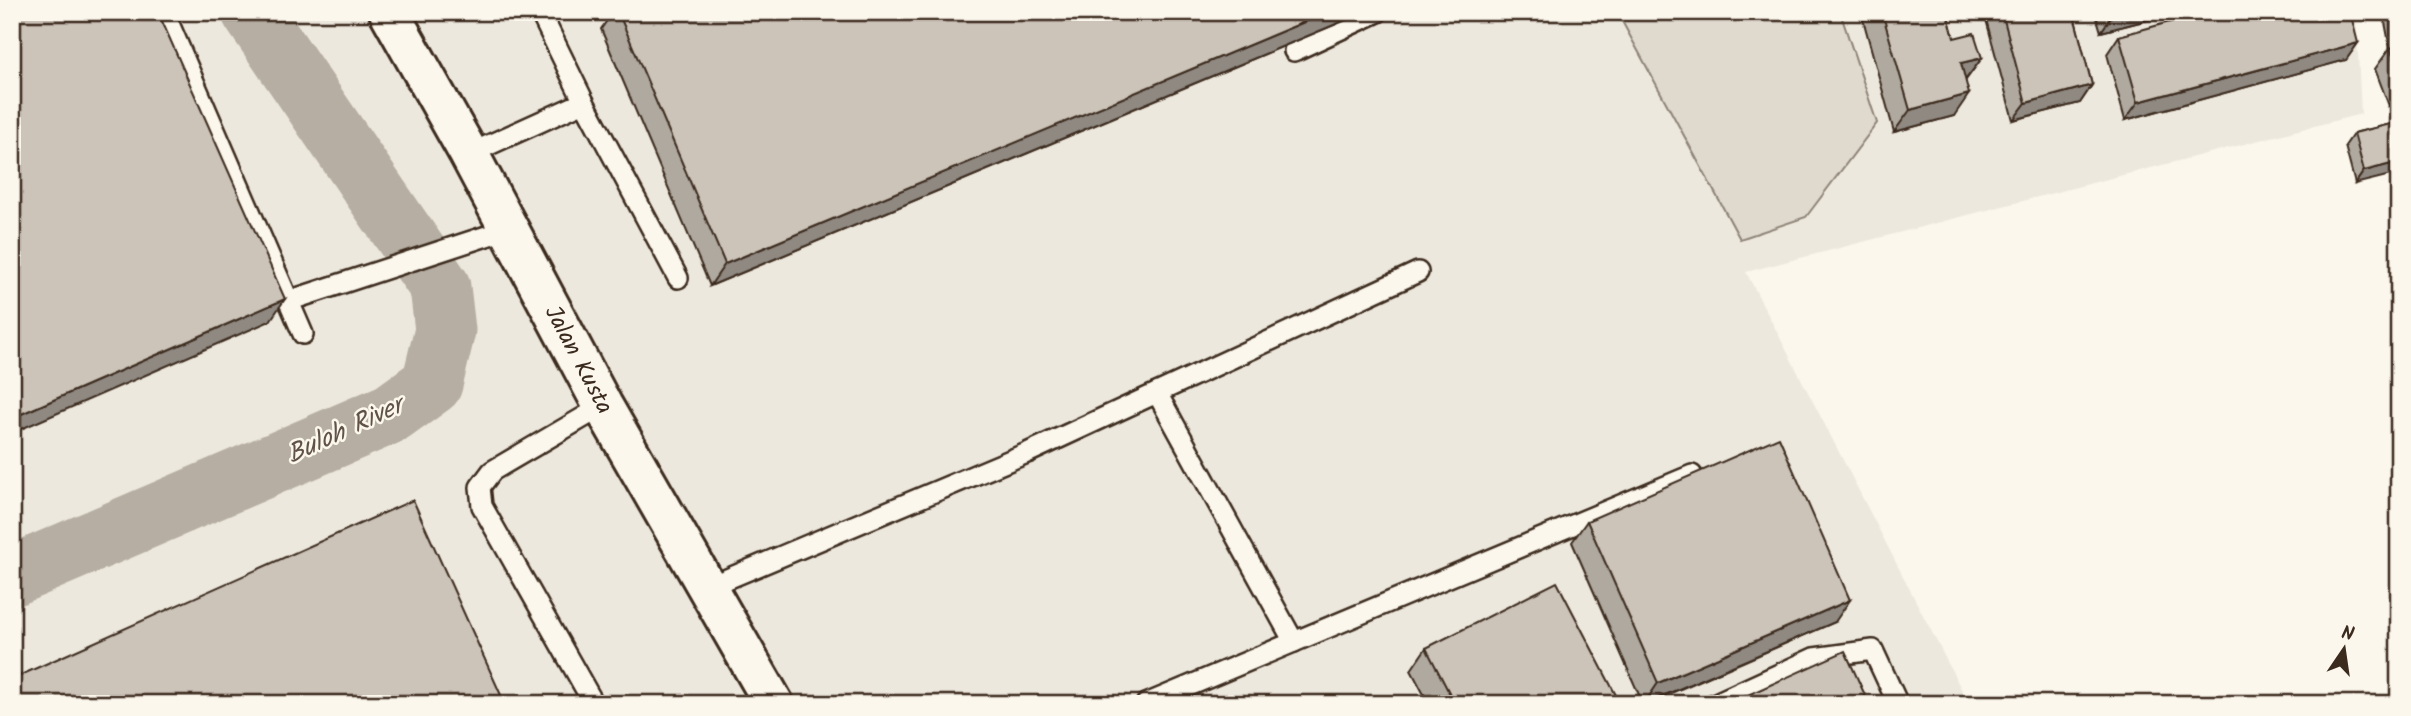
<svg xmlns="http://www.w3.org/2000/svg" width="2411" height="716" viewBox="0 0 2411 716" font-family="Kalam,sans-serif">
  <rect width="100%" height="100%" fill="#fbf7ec"/>
  <filter id="ink" filterUnits="userSpaceOnUse"><feTurbulence type="fractalNoise" baseFrequency=".0143" numOctaves="2"/><feDisplacementMap in="SourceGraphic" scale="14" xChannelSelector="R" yChannelSelector="G"/><feConvolveMatrix kernelMatrix="1 2 1 2 8 2 1 2 1" color-interpolation-filters="sRGB"/></filter>
  <g filter="url(#ink)">
    <path fill="#ede8dd" d="M 12,12 L 2356,12 L 2361,114 L 1746,272 L 1969,704 L 12,704 Z"/>
    <path fill="#dfd9ce" stroke="#8d8276" stroke-width="2" d="M 1617,12 L 1840,12 L 1877,123 L 1806,217 L 1740,239 Z"/>
    <g fill="none" stroke-linecap="round" stroke-linejoin="round">
      <path stroke="#b6aea2" stroke-width="61" d="M 12,576 L 392,413 L 432,384 L 445,330 L 440,287 L 252,12"/>
      <g stroke="#3b2a1e" stroke-width="24">
        <g id="service">
          <path d="M 164,12 L 303,334"/>
          <path d="M 1294,51 L 1378,12"/>
          <path d="M 584,102 L 678,278"/>
          <path d="M 469,154 L 584,102 L 540,12"/>
          <path d="M 288,301 L 508,229"/>
          <path d="M 1157,393 L 1294,642"/>
          <path d="M 708,587 L 1027,453 L 1418,272"/>
          <path d="M 594,704 L 482,506 L 480,487 L 492,471 L 603,406"/>
          <path d="M 1146,704 L 1692,475"/>
          <path d="M 1714,704 L 1814,658 L 1873,650 L 1898,704"/>
        </g>
      </g>
      <g stroke="#3b2a1e" stroke-width="44">
        <path id="tertiary" d="M 389,12 L 469,154 L 603,406 L 774,704"/>
      </g>
      <use href="#service" stroke="#fbf7ec" stroke-width="19"/>
      <use href="#tertiary" stroke="#fbf7ec" stroke-width="38"/>
    </g>
    <g fill="#afa99f" stroke="#3b2a1e" stroke-width="2">
      <path d="M 613,12 L 1365,12 L 710,286 L 601,29 Z"/>
      <path d="M 1861,12 L 1947,12 L 1954,38 L 1982,58 L 1966,80 L 1954,116 L 1894,132 Z"/>
      <path d="M 1984,12 L 2073,12 L 2092,85 L 2080,103 L 2013,120 Z"/>
      <path d="M 2095,12 L 2179,12 L 2101,32 Z"/>
      <path d="M 2383,12 L 2399,12 L 2399,104 L 2389,106 L 2375,69 L 2390,48 Z"/>
      <path d="M 2119,36 L 2358,43 L 2346,60 L 2125,120 L 2107,54 Z"/>
      <path d="M 2399,122 L 2355,184 L 2345,146 L 2354,133 Z"/>
      <path d="M 1587,521 L 1835,622 L 1646,704 L 1643,704 L 1572,542 Z"/>
      <path d="M 1426,648 L 1617,704 L 1429,704 L 1411,670 Z"/>
    </g>
    <g fill="#8f8982" stroke="#3b2a1e" stroke-width="2">
      <path d="M 1328,12 L 1365,12 L 710,286 L 725,264 Z"/>
      <path d="M 2122,12 L 2179,12 L 2101,32 L 2113,14 Z"/>
      <path d="M 2358,43 L 2346,60 L 2125,120 L 2138,102 Z"/>
      <path d="M 1982,58 L 1966,79 L 1946,85 L 1961,63 Z"/>
      <path d="M 2092,85 L 2080,103 L 2013,120 L 2026,103 Z"/>
      <path d="M 2399,92 L 2399,104 L 2389,106 Z"/>
      <path d="M 1969,94 L 1954,116 L 1894,132 L 1910,110 Z"/>
      <path d="M 2399,162 L 2399,173 L 2355,184 L 2364,171 Z"/>
      <path d="M 285,299 L 270,321 L 12,433 L 12,418 Z"/>
      <path d="M 1850,600 L 1835,622 L 1644,704 L 1658,683 Z"/>
    </g>
    <g fill="#ccc4b9" stroke="#3b2a1e" stroke-width="2">
      <path d="M 12,12 L 158,12 L 285,299 L 12,418 Z"/>
      <path d="M 618,12 L 1328,12 L 725,264 Z"/>
      <path d="M 1882,12 L 1947,12 L 1954,38 L 1974,33 L 1982,58 L 1961,63 L 1969,94 L 1910,110 Z"/>
      <path d="M 2002,12 L 2073,12 L 2092,85 L 2026,103 Z"/>
      <path d="M 2206,12 L 2350,12 L 2358,43 L 2138,102 L 2119,36 Z"/>
      <path d="M 2399,46 L 2399,70 L 2390,48 Z"/>
      <path d="M 2399,122 L 2399,162 L 2364,171 L 2354,133 Z"/>
      <path d="M 1779,437 L 1850,600 L 1658,683 L 1587,521 Z"/>
      <path d="M 413,500 L 505,704 L 12,704 L 12,679 Z"/>
      <path d="M 1557,582 L 1619,701 L 1614,704 L 1455,704 L 1426,648 Z"/>
      <path d="M 1845,651 L 1869,704 L 1728,704 Z"/>
    </g>
  </g>
  <g text-anchor="middle" dominant-baseline="central" stroke-width="5" stroke-linejoin="round" paint-order="stroke">
    <g font-size="24" fill="#3b2a1e" stroke="#fbf7ec">
      <text transform="translate(578 360) rotate(62)">Jalan Kusta</text>
    </g>
    <g font-size="26" font-style="italic" fill="#605246" stroke="#fbf7ec">
      <text transform="translate(345 431) rotate(-25)">Buloh River</text>
    </g>
  </g>
  <rect width="2411" height="716" fill="none" stroke="#fbf7ec" stroke-width="42"/>
  <rect x="21" y="21" width="2369" height="674" fill="none" stroke="#3b2a1e" stroke-width="2.5" filter="url(#ink)"/>
  <g transform="translate(2344 649) rotate(13)" stroke="#fbf7ec" stroke-width="5" paint-order="stroke">
  <path d="M0-5L12 26L0 18L-12 26Z" fill="#3b2a1e"/>
  <text y="-10" font-size="19" font-weight="bold" text-anchor="middle" fill="#3b2a1e">N</text>
  </g>
</svg>
